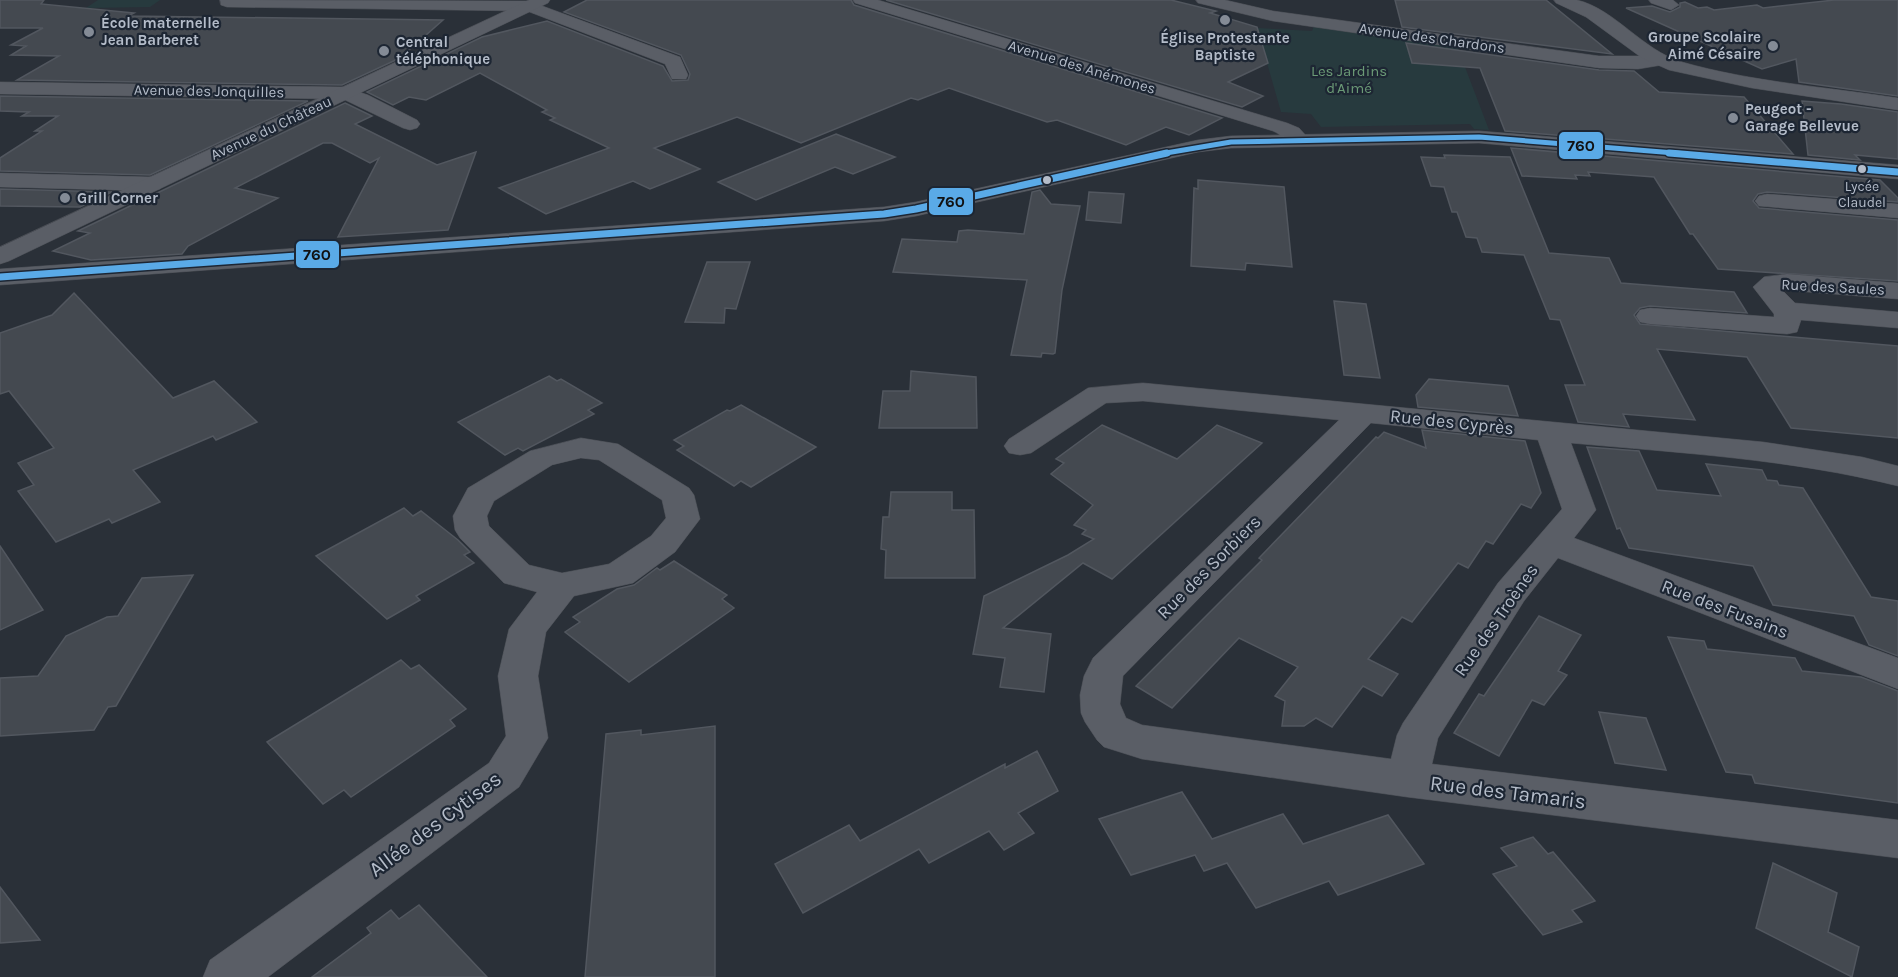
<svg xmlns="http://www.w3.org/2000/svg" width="1898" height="977" viewBox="0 0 1898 977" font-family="Karla,sans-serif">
  <rect width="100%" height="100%" fill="#2a3038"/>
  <g fill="#273a3e">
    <path d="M 98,0 L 160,0 L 150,7 L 86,8 Z"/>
    <path d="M 1314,26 L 1457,46 L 1489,130 L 1474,129 L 1470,124 L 1321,127 L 1311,114 L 1281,112 L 1257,28 L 1312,31 Z"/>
  </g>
  <g fill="#444950" stroke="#52575f" stroke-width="1.5">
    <path d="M 0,0 L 44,0 L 41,4 L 134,13 L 128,16 L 443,20 L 400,58 L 342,85 L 17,80 L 59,56 L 11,55 L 26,46 L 11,45 L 43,28 L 0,28 Z"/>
    <path d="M 587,0 L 851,0 L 854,5 L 1222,118 L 1189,135 L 1166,127 L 1126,145 L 1057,120 L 1047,122 L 949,88 L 918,100 L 911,98 L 801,143 L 737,117 L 654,148 L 700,169 L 650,189 L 633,181 L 546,214 L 499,188 L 609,148 L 550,120 L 555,118 L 542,112 L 547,110 L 480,73 L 426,100 L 409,97 L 393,105 L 367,92 L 482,37 L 547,21 L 663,66 L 672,81 L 688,80 L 690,74 L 681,55 L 564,12 Z"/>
    <path d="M 886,0 L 1171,0 L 1216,11 L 1210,13 L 1257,27 L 1268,63 L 1228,82 L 1263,96 L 1242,107 Z"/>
    <path d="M 1395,0 L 1546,0 L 1612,54 L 1402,27 Z"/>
    <path d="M 1834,0 L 1898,0 L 1898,96 L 1799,82 L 1796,59 L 1762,69 L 1626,8 L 1652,6 L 1670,12 L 1680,7 L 1680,3 L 1685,2 L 1698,8 L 1707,7 L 1714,10 L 1757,5 L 1763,8 Z"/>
    <path d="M 1406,43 L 1599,70 L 1634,71 L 1659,92 L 1744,97 L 1793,154 L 1505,131 L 1480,68 L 1412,63 Z"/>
    <path d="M 0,96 L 308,101 L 150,175 L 0,171 L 0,158 L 42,131 L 35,131 L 58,116 L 22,116 L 29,112 L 0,111 Z"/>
    <path d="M 1802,101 L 1841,104 L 1898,112 L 1898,159 L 1855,155 L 1860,160 L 1808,155 Z"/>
    <path d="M 345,103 L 372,116 L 355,124 L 437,165 L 476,152 L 448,230 L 338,237 L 379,158 L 370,163 L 332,143 L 323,143 L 235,188 L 278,198 L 188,246 L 182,254 L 91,260 L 53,251 L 90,233 L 78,231 Z"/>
    <path d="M 836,134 L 895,157 L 853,174 L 835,167 L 756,200 L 718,182 Z"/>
    <path d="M 1511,148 L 1880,180 L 1898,198 L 1898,202 L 1767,192 L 1758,194 L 1753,201 L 1759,208 L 1898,220 L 1898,281 L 1718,269 L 1693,234 L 1690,234 L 1654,177 L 1588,172 L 1590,176 L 1575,175 L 1577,179 L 1522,176 Z"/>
    <path d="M 1444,155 L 1510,157 L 1549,253 L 1609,258 L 1621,283 L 1734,292 L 1747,313 L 1650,306 L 1640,308 L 1634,315 L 1640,324 L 1898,346 L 1898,438 L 1791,428 L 1747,357 L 1657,349 L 1695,420 L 1623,414 L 1629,427 L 1578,422 L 1565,385 L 1585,385 L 1560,320 L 1550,319 L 1524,255 L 1482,252 L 1477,238 L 1466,237 L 1457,212 L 1452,212 L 1444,187 L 1431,186 L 1421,157 L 1445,158 Z"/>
    <path d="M 1198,180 L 1284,187 L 1292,267 L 1246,263 L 1245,270 L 1191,266 L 1194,188 L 1198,189 Z"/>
    <path d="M 0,189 L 112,192 L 80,207 L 0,206 Z"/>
    <path d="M 1040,190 L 1051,204 L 1080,206 L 1062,290 L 1055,353 L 1053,354 L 1042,353 L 1041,357 L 1011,355 L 1027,280 L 893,272 L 902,239 L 957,242 L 959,231 L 968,230 L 1024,234 L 1032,192 Z"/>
    <path d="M 1089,192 L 1124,194 L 1121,223 L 1086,220 Z"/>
    <path d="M 707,262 L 750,262 L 736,309 L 725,308 L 724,323 L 685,322 Z"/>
    <path d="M 74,293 L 173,398 L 214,381 L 257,422 L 216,440 L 213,436 L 133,470 L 160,502 L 112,523 L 109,519 L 56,542 L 18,491 L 34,485 L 18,463 L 54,448 L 9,391 L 0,394 L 0,333 L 52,315 Z"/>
    <path d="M 1334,301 L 1366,304 L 1380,378 L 1344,375 Z"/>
    <path d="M 911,371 L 976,377 L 977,428 L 879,428 L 883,391 L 910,391 Z"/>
    <path d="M 549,376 L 557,381 L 561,379 L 602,403 L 588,410 L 594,414 L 523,451 L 518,448 L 505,455 L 458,422 Z"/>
    <path d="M 1429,379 L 1508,386 L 1518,416 L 1418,407 L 1416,395 Z"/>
    <path d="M 741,405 L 764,418 L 816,447 L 751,487 L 741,481 L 734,486 L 677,450 L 684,446 L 674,440 L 727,410 L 730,411 Z"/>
    <path d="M 1102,425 L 1177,459 L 1217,425 L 1262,443 L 1112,579 L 1083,563 L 1003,628 L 1051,634 L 1044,692 L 1000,687 L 1005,658 L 973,654 L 984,596 L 1068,555 L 1094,539 L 1082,534 L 1086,530 L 1074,525 L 1093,505 L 1051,474 L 1064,463 L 1056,459 Z"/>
    <path d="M 1422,430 L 1525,441 L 1541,493 L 1531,508 L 1521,504 L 1493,544 L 1486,541 L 1468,568 L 1458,563 L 1412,622 L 1402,617 L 1368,659 L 1398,674 L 1382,696 L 1363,686 L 1332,727 L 1316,718 L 1304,726 L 1282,726 L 1285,701 L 1275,696 L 1298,667 L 1239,638 L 1172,708 L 1136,686 L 1262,560 L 1259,558 L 1376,437 L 1378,438 L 1384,432 L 1426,448 Z"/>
    <path d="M 1587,447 L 1639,451 L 1657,490 L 1721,496 L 1706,464 L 1762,470 L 1767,480 L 1777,481 L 1779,485 L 1803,488 L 1871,597 L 1898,601 L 1898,656 L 1869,645 L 1854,616 L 1773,605 L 1753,566 L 1629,548 L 1620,528 L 1617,529 Z"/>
    <path d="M 891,492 L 952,492 L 952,510 L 974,510 L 975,578 L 885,578 L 886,550 L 881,549 L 883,517 L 889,517 Z"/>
    <path d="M 404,508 L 413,516 L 421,511 L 458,540 L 470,552 L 464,555 L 474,563 L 416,596 L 420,600 L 387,619 L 316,556 Z"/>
    <path d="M 0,546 L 43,610 L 0,630 Z"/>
    <path d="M 674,561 L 727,595 L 722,599 L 734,608 L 629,682 L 565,632 L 580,622 L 573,617 L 617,589 L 634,585 L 657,568 L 660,570 Z"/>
    <path d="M 193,575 L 116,706 L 108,707 L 94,730 L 0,736 L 0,678 L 38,676 L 66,636 L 107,617 L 118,616 L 142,578 Z"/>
    <path d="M 1539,616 L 1581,635 L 1558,671 L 1567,675 L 1544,705 L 1532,700 L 1499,756 L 1454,733 L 1479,694 L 1484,696 Z"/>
    <path d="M 1668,637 L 1704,641 L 1707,649 L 1795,658 L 1802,671 L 1861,677 L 1898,691 L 1898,803 L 1755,783 L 1752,775 L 1726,772 Z"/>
    <path d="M 401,660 L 411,669 L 419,665 L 466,709 L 450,720 L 455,726 L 351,797 L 344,790 L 323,804 L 267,742 Z"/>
    <path d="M 1599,712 L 1646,718 L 1666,770 L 1615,763 Z"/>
    <path d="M 715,726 L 715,977 L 585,977 L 606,734 L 641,730 L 641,735 Z"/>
    <path d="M 1037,751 L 1058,791 L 1018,813 L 1034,833 L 1004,850 L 989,831 L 929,863 L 919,849 L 803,913 L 775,864 L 849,825 L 860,841 L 1005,764 L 1005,768 Z"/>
    <path d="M 1182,792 L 1212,839 L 1283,814 L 1303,844 L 1388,815 L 1424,864 L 1338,895 L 1329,881 L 1256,908 L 1227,863 L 1204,871 L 1195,855 L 1131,875 L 1099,819 Z"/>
    <path d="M 1533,837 L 1548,854 L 1553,852 L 1595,901 L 1572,910 L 1582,922 L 1543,935 L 1493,874 L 1517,866 L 1501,848 Z"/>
    <path d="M 1773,863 L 1837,893 L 1828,932 L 1859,947 L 1852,977 L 1756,928 Z"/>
    <path d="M 0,887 L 40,940 L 0,943 Z"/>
    <path d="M 419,905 L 487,977 L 312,977 L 371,933 L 367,928 L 391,910 L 399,919 Z"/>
  </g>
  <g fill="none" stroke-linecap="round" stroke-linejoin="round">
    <g stroke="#484c53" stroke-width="1">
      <g id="minor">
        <path d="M 220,0 L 529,1 L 680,57 L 688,75 L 686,79 L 672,79 L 665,64 L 527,11 L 227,7 L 221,5 Z"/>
        <path d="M 853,0 L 878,0 L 1287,123 L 1299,128 L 1311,141 L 1307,145 C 1292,149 1286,137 1273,131 L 855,3 Z"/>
        <path d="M 1196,0 L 1225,0 L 1273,11 L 1599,56 L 1668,56 L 1670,60 L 1668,64 L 1638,69 L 1599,68 L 1273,21 L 1198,3 Z"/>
        <path d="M 1649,0 L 1673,0 L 1679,5 L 1671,10 L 1651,3 Z"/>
        <path d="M 0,82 L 345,87 L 368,95 L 417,120 L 420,124 L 417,128 L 410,130 L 403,128 L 343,99 L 0,94 Z"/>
        <path d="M 0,173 L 152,177 L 160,179 L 163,184 L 160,189 L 152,191 L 0,187 Z"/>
        <path d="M 1767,194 L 1898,204 L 1898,218 L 1759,206 L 1755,201 L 1759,196 Z"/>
        <path d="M 1787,274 L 1898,283 L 1898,299 L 1782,290 L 1795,303 L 1898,312 L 1898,328 L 1801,320 L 1797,332 L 1787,334 L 1650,324 L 1640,322 L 1636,316 L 1640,310 L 1650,308 L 1774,317 L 1774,314 L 1753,287 L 1764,277 Z"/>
        <path d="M 1143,383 L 1763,442 L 1862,457 L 1898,466 L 1898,486 C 1791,459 1680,453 1571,443 L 1596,510 L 1574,538 L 1898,658 L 1898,689 L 1558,558 L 1524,601 L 1438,738 L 1432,764 L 1898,820 L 1898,858 L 1407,797 L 1142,759 L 1104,747 L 1097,740 L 1085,722 L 1081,713 L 1080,695 L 1084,676 L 1093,658 L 1339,420 L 1143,401 L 1106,403 L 1031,453 L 1020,455 L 1009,453 L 1004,446 L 1009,439 L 1088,388 ZM 1371,423 L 1538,440 L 1562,509 L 1498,583 L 1403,723 L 1397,735 L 1391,759 L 1142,725 L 1126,718 L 1120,704 L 1123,676 Z"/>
        <path d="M 581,438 L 618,444 L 689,488 L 694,495 L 700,519 L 675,552 L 633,583 L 574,596 L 546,632 L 538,676 L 548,738 L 519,787 L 268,977 L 203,977 L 210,960 L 489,763 L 506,736 L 498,676 L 509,629 L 537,592 L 504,583 L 460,538 L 455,530 L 453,516 L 468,488 L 530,451 ZM 581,458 L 599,460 L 662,500 L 666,518 L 651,536 L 609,564 L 562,573 L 529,565 L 489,526 L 487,516 L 494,501 L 552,465 Z"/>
      </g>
    </g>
    <g stroke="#484c53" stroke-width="1">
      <g id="tertiary">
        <path d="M 529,0 L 550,0 L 548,3 L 9,261 L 0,264 L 0,247 Z"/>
        <path d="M 1554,0 C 1561,0 1570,0 1577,0 C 1615,9 1642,50 1682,62 C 1752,82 1827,87 1898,98 L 1898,110 L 1752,88 L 1669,70 L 1642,58 L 1586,17 L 1556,3 Z"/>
        <path d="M 1479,131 L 1898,165 L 1898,179 L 1479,143 L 1231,148 L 1198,152 L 916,216 L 884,221 L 0,285 L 0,269 L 884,207 L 916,202 L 1198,140 L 1231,136 Z"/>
      </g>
    </g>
    <use href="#minor" fill="#5a5e66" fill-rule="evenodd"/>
    <use href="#tertiary" fill="#5a5e66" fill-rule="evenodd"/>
    <g stroke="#1d2633" stroke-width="8">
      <path id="bus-1-far1" d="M 1160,154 L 1231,142 L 1479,137 L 1687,154"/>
    </g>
    <g stroke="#1d2633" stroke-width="10">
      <g id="bus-1">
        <path d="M 1669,153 L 1898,172"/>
        <path d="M 0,277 L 884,214 L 916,209 L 1167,153"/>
      </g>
    </g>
    <use href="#bus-1-far1" stroke="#5aaae7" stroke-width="5"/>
    <use href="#bus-1" stroke="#5aaae7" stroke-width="7"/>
  </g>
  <g fill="#848b96" stroke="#1d2633" stroke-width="2">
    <circle cx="1225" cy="20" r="6"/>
    <circle cx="89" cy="32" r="6"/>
    <circle cx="1773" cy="46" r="6"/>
    <circle cx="384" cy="51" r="6"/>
    <circle cx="1733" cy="118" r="6"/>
    <circle cx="65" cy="198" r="6"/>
  </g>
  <g fill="#b4bcc9" stroke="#1d2633" stroke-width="2">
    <circle cx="1862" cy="169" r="5"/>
    <circle cx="1047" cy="180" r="5"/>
  </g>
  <g text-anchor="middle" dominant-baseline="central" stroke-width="4.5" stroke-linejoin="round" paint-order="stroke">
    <g font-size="14" fill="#b4bcc9" stroke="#1d2633">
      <text x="1862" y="186">Lycée<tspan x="1862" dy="16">Claudel</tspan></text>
    </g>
    <g font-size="15" font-weight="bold" fill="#b4bcc9" stroke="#1d2633" text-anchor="start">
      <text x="101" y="23">École maternelle<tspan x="101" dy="17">Jean Barberet</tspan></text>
      <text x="1761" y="37" text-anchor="end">Groupe Scolaire<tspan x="1761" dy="17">Aimé Césaire</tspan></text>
      <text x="1225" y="38" text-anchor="middle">Église Protestante<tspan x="1225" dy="17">Baptiste</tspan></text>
      <text x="396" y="42">Central<tspan x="396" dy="17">téléphonique</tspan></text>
      <text x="1745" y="109">Peugeot -<tspan x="1745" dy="17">Garage Bellevue</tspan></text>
      <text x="77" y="198">Grill Corner</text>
    </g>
    <g font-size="15" fill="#b4bcc9" stroke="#1d2633">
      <text transform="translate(1432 38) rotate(8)">Avenue des Chardons</text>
      <text transform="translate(1082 67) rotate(17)">Avenue des Anémones</text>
      <text transform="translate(209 91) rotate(1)">Avenue des Jonquilles</text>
      <text transform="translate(271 128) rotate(-25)">Avenue du Château</text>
      <text transform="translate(1833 287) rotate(3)">Rue des Saules</text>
    </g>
    <g font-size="15" fill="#6b9a76" stroke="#1d2633">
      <text x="1349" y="71">Les Jardins<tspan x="1349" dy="17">d'Aimé</tspan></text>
    </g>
    <g font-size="18" fill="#b4bcc9" stroke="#1d2633">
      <text transform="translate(1452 422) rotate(6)">Rue des Cyprès</text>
      <text transform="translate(1209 567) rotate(-45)">Rue des Sorbiers</text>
      <text transform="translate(1725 609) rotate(21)">Rue des Fusains</text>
      <text transform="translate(1496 620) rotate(-55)">Rue des Troènes</text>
    </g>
    <g font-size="21" fill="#b4bcc9" stroke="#1d2633">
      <text transform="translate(1508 792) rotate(7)">Rue des Tamaris</text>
      <text transform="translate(435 824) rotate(-37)">Allée des Cytises</text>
    </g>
  </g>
  <g stroke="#1d2633" stroke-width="2">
    <rect x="1558" y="131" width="46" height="29" rx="6" fill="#5aaae7"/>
    <rect x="928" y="187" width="46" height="29" rx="6" fill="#5aaae7"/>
    <rect x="295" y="240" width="45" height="29" rx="6" fill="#5aaae7"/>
  </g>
  <g font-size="16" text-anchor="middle" font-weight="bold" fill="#111">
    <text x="1581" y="151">760</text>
    <text x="951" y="207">760</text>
    <text x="317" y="260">760</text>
  </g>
</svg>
